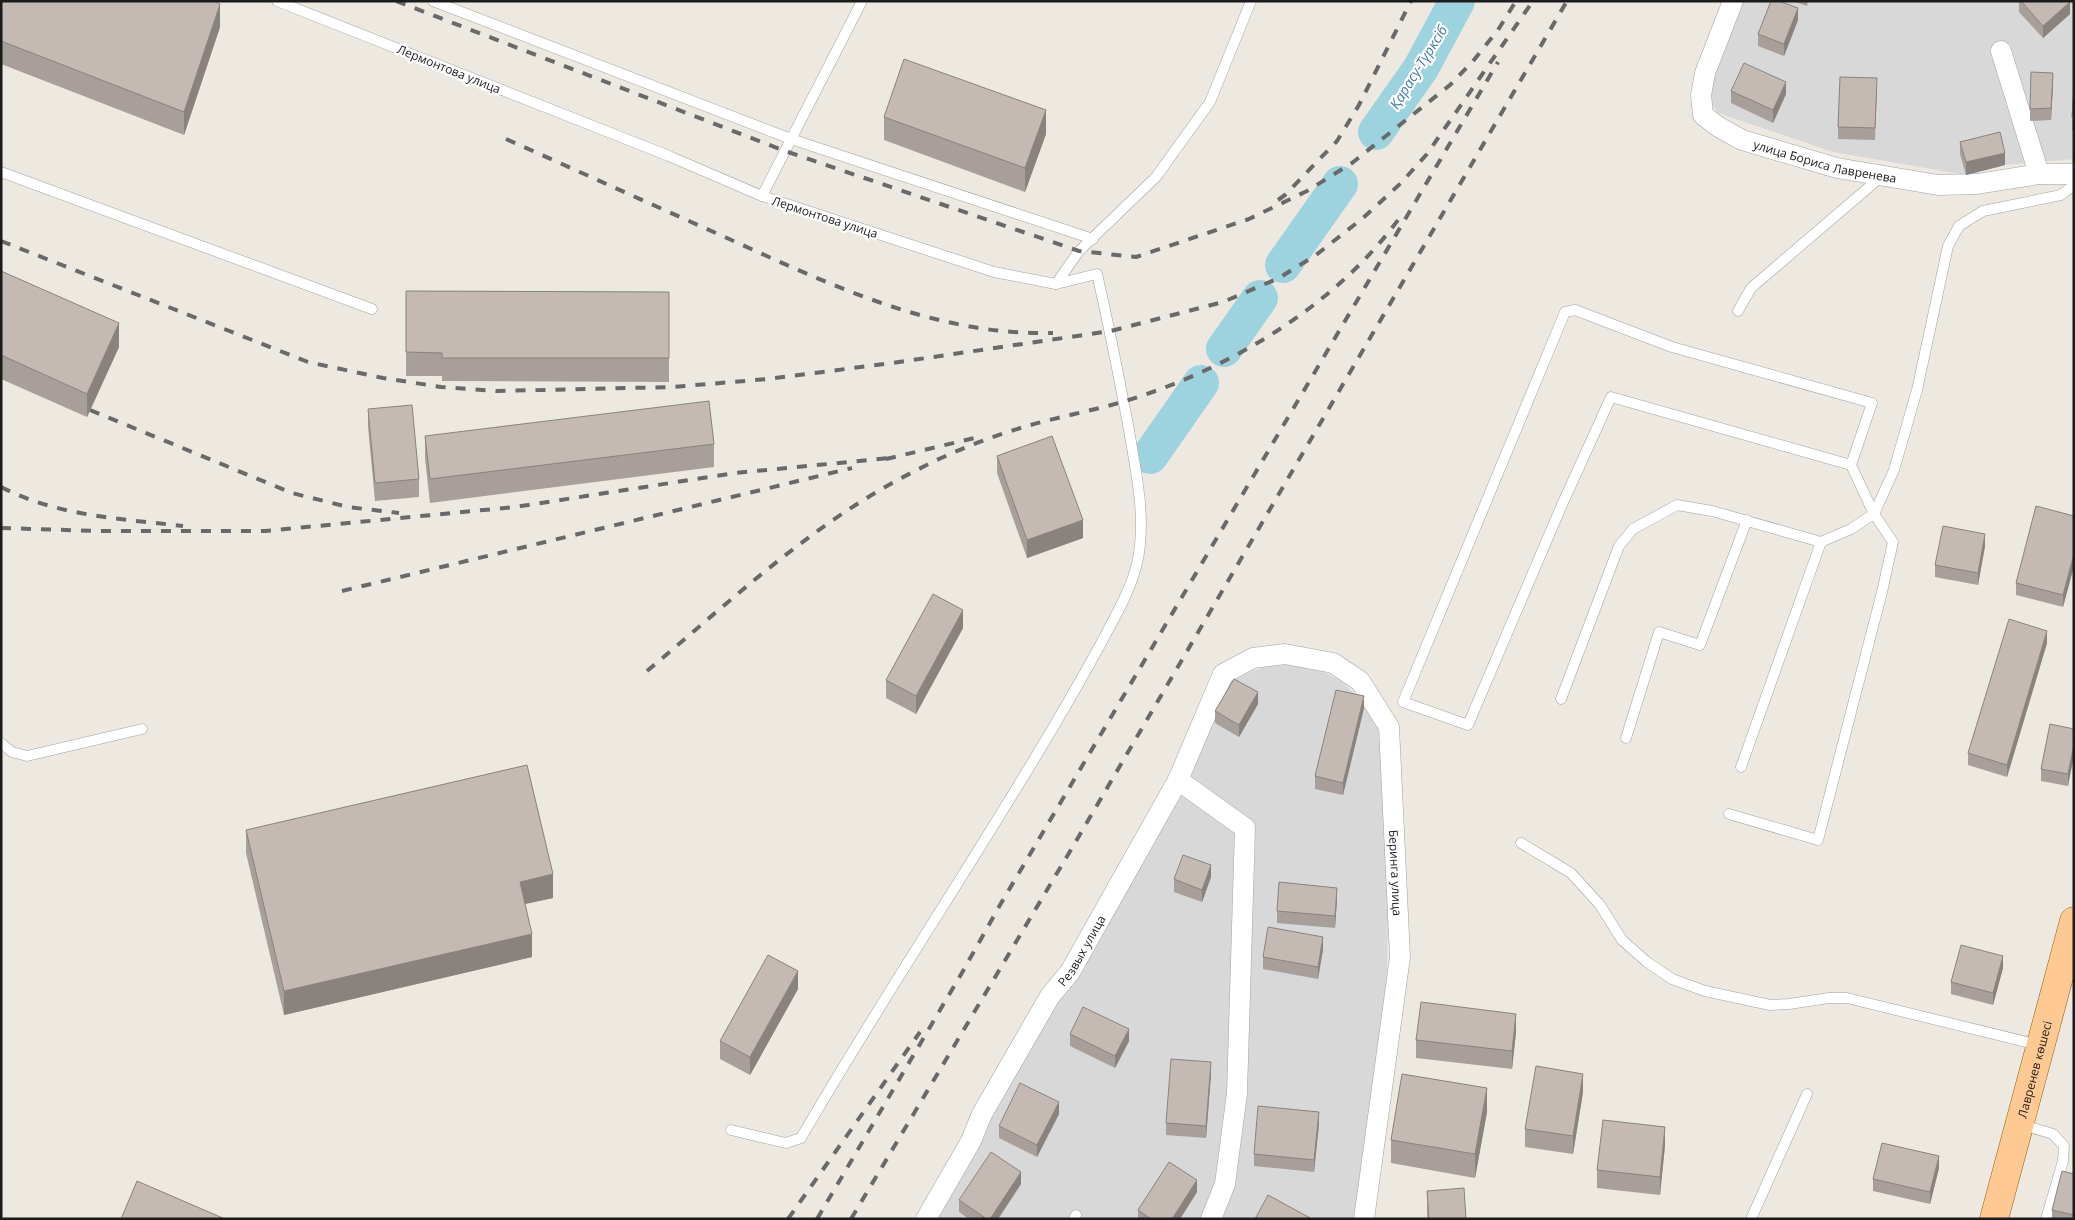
<svg xmlns="http://www.w3.org/2000/svg" width="2075" height="1220" viewBox="0 0 2075 1220" font-family="'Open Sans',sans-serif">
  <rect width="100%" height="100%" fill="#ede8e0"/>
  <g fill="#d9d8d8">
    <path d="M 1741,1 L 2074,1 L 2074,159 L 2005,165 L 1966,175 L 1833,152 L 1718,113 L 1710,102 L 1710,81 Z"/>
    <path d="M 1271,663 L 1310,665 L 1341,681 L 1366,705 L 1383,740 L 1388,920 L 1386,1013 L 1356,1219 L 937,1219 L 985,1136 L 986,1120 L 1232,681 Z"/>
  </g>
  <g fill="none" stroke-linecap="round" stroke-linejoin="round">
    <g stroke="#9dd3de" stroke-width="36">
      <path d="M 1376,132 L 1421,68 L 1457,1"/>
      <path d="M 1283,265 L 1340,184"/>
      <path d="M 1224,349 L 1260,298"/>
      <path d="M 1150,456 L 1201,383"/>
    </g>
    <g stroke="#a2a2a2" stroke-width="11">
      <g id="service">
        <path d="M 277,1 L 669,156 L 762,196 L 994,272 L 1056,284 L 1079,251 L 1156,177 L 1210,102 L 1251,1"/>
        <path d="M 433,1 L 791,139 L 1093,239"/>
        <path d="M 1,172 L 372,309"/>
        <path d="M 762,196 L 862,1"/>
        <path d="M 1738,311 L 1751,288 L 1882,176"/>
        <path d="M 1561,699 L 1619,546 L 1633,529 L 1677,505 L 1712,511 L 1821,542 L 1851,529 L 1874,514 L 1894,470 L 1917,390 L 1948,246 L 1959,226 L 1983,211 L 2061,195 L 2074,185"/>
        <path d="M 1626,738 L 1659,632 L 1700,645 L 1747,520"/>
        <path d="M 1,743 L 12,752 L 27,756 L 142,729"/>
        <path d="M 1741,767 L 1821,542"/>
        <path d="M 1729,814 L 1818,840 L 1882,592 L 1893,542 L 1874,514 L 1851,465 L 1611,397 L 1561,507 L 1468,725 L 1403,702 L 1565,312 L 1575,310 L 1672,347 L 1872,403 L 1851,465"/>
        <path d="M 1521,843 L 1571,873 L 1600,905 L 1622,940 L 1647,962 L 1672,979 L 1705,991 L 1770,1005 L 1789,1004 L 1829,998 L 1847,998 L 2039,1045"/>
        <path d="M 2020,1124 L 2053,1134 L 2064,1146 L 2063,1161 L 2046,1219"/>
        <path d="M 731,1130 L 786,1143 L 801,1138 C 882,998 972,865 1054,726 C 1072,695 1091,663 1108,630 C 1120,608 1133,584 1138,559 C 1146,515 1136,473 1129,430 C 1119,377 1109,326 1097,274 L 1056,284"/>
        <path d="M 1074,1219 L 1076,1215"/>
        <path d="M 1751,1219 L 1807,1094"/>
      </g>
    </g>
    <g stroke="#a2a2a2" stroke-width="21">
      <g id="minor">
        <path id="s1" d="M 1733,1 L 1705,73 L 1701,95 L 1703,115 L 1717,126 L 1742,140 L 1837,168 L 1938,185 L 1977,184 L 2039,174 L 2074,174"/>
        <path d="M 2001,51 L 2039,174"/>
        <path d="M 1178,780 L 1245,828 L 1237,1093 L 1225,1184 L 1211,1219"/>
        <path id="s2" d="M 926,1219 L 971,1141 L 982,1114 L 1050,996 L 1070,972 L 1178,780 L 1223,674 L 1253,658 L 1285,654 L 1333,663 L 1360,681 L 1389,727 L 1400,957 L 1364,1219"/>
      </g>
    </g>
    <g stroke="#925800" stroke-width="29">
      <g id="primary">
        <path id="s3" d="M 1994,1219 L 2074,921"/>
      </g>
    </g>
    <use href="#service" stroke="#fff" stroke-width="10"/>
    <use href="#minor" stroke="#fff" stroke-width="20"/>
    <use href="#primary" stroke="#ffc993" stroke-width="28"/>
    <g stroke="#696969" stroke-width="4" stroke-dasharray="10 10" stroke-linecap="butt">
      <path d="M 396,1 L 785,151 L 1079,251 L 1136,257 L 1249,219 L 1307,191 L 1352,163 L 1450,85 L 1473,61 L 1498,30 L 1516,1"/>
      <path d="M 506,139 C 580,172 653,205 727,238 C 831,285 936,336 1053,333"/>
      <path d="M 1278,200 L 1285,195 L 1337,141 L 1359,105 L 1411,1"/>
      <path d="M 1,241 L 308,362 L 383,378 L 441,387 L 497,391 L 673,387 L 768,379 L 892,363 L 1111,331 L 1223,302 L 1279,278 L 1316,255 L 1363,218 L 1401,183 L 1427,154 L 1533,1"/>
      <path d="M 90,410 L 292,493 L 348,507 L 399,513"/>
      <path d="M 886,459 L 983,436"/>
      <path d="M 1,487 C 57,516 122,519 183,526"/>
      <path d="M 1,528 L 99,531 L 265,531 L 515,507 L 735,473 L 890,458"/>
      <path d="M 342,591 L 852,468"/>
      <path d="M 647,671 C 733,599 817,519 919,469 C 953,451 990,437 1027,426 C 1058,417 1091,411 1122,402 C 1226,371 1333,308 1398,220"/>
      <path d="M 788,1219 L 920,1032"/>
      <path d="M 817,1219 L 963,971 L 1000,905 L 1498,62"/>
      <path d="M 851,1219 L 1072,848 L 1567,1"/>
    </g>
  </g>
  <g fill="#a99f9a">
    <path d="M 1,1 L 220,27 L 184,135 L 1,64 Z"/>
    <path d="M 1792,1 L 1808,1 L 1807,6 Z"/>
    <path d="M 2019,1 L 2069,1 L 2070,14 L 2043,38 L 2019,12 Z"/>
    <path d="M 1798,20 L 1784,56 L 1758,46 L 1758,34 Z"/>
    <path d="M 2053,85 L 2051,120 L 2030,121 L 2030,109 Z"/>
    <path d="M 2074,85 L 2074,130 L 2072,130 Z"/>
    <path d="M 1877,90 L 1875,140 L 1838,139 L 1838,127 Z"/>
    <path d="M 1731,91 L 1786,94 L 1773,123 L 1731,103 Z"/>
    <path d="M 884,117 L 1046,134 L 1025,192 L 884,140 Z"/>
    <path d="M 1960,142 L 2005,165 L 1966,175 L 1960,154 Z"/>
    <path d="M 1,271 L 119,347 L 87,417 L 1,379 Z"/>
    <path d="M 406,291 L 669,292 L 669,382 L 442,381 L 442,376 L 406,376 Z"/>
    <path d="M 368,409 L 419,479 L 419,497 L 375,501 L 368,427 Z"/>
    <path d="M 425,436 L 714,444 L 714,467 L 430,503 L 425,459 Z"/>
    <path d="M 997,456 L 1083,538 L 1027,558 L 997,473 Z"/>
    <path d="M 2074,516 L 2074,566 L 2063,607 L 2016,595 L 2016,583 Z"/>
    <path d="M 1985,546 L 1978,585 L 1935,577 L 1935,565 Z"/>
    <path d="M 963,628 L 916,714 L 886,698 L 886,680 Z"/>
    <path d="M 2047,643 L 2007,777 L 1968,765 L 1968,753 Z"/>
    <path d="M 1258,704 L 1239,737 L 1215,723 L 1215,711 Z"/>
    <path d="M 1364,708 L 1343,795 L 1315,789 L 1315,776 Z"/>
    <path d="M 2074,729 L 2068,786 L 2041,781 L 2041,769 Z"/>
    <path d="M 246,830 L 553,898 L 525,904 L 532,957 L 284,1015 L 246,853 Z"/>
    <path d="M 1211,877 L 1202,902 L 1174,892 L 1174,879 Z"/>
    <path d="M 1337,900 L 1335,928 L 1277,923 L 1277,911 Z"/>
    <path d="M 1323,949 L 1318,979 L 1263,969 L 1263,957 Z"/>
    <path d="M 2003,968 L 1993,1005 L 1951,994 L 1951,982 Z"/>
    <path d="M 798,989 L 750,1075 L 720,1059 L 720,1041 Z"/>
    <path d="M 1516,1032 L 1512,1069 L 1416,1058 L 1416,1040 Z"/>
    <path d="M 1070,1034 L 1129,1041 L 1115,1068 L 1070,1046 Z"/>
    <path d="M 1211,1074 L 1206,1138 L 1166,1135 L 1166,1123 Z"/>
    <path d="M 1583,1092 L 1573,1154 L 1525,1147 L 1525,1129 Z"/>
    <path d="M 1487,1112 L 1475,1178 L 1391,1163 L 1391,1140 Z"/>
    <path d="M 1059,1114 L 1037,1157 L 999,1138 L 999,1126 Z"/>
    <path d="M 1319,1124 L 1314,1172 L 1254,1166 L 1254,1154 Z"/>
    <path d="M 1665,1145 L 1660,1195 L 1597,1188 L 1597,1170 Z"/>
    <path d="M 1939,1168 L 1930,1204 L 1873,1191 L 1873,1179 Z"/>
    <path d="M 2074,1174 L 2074,1219 L 2052,1219 L 2052,1210 Z"/>
    <path d="M 1021,1184 L 998,1219 L 969,1219 L 959,1212 L 959,1200 Z"/>
    <path d="M 1427,1191 L 1466,1219 L 1427,1219 Z"/>
    <path d="M 1197,1192 L 1180,1219 L 1138,1219 L 1138,1210 Z"/>
  </g>
  <g fill="#8a827d">
    <path d="M 2070,2 L 2070,14 L 2043,38 L 2043,26 Z"/>
    <path d="M 220,4 L 220,27 L 184,135 L 184,112 Z"/>
    <path d="M 1798,8 L 1798,20 L 1784,56 L 1784,44 Z"/>
    <path d="M 2053,73 L 2053,85 L 2051,120 L 2051,108 Z"/>
    <path d="M 1786,82 L 1786,94 L 1773,123 L 1773,110 Z"/>
    <path d="M 1046,110 L 1046,134 L 1025,192 L 1025,168 Z"/>
    <path d="M 2005,153 L 2005,165 L 1966,175 L 1966,162 Z"/>
    <path d="M 119,323 L 119,347 L 87,417 L 87,394 Z"/>
    <path d="M 1083,520 L 1083,538 L 1027,558 L 1027,540 Z"/>
    <path d="M 1985,534 L 1985,546 L 1978,585 L 1978,573 Z"/>
    <path d="M 2074,554 L 2074,566 L 2063,607 L 2063,595 Z"/>
    <path d="M 963,610 L 963,628 L 916,714 L 916,696 Z"/>
    <path d="M 2047,631 L 2047,643 L 2007,777 L 2007,765 Z"/>
    <path d="M 1258,692 L 1258,704 L 1239,737 L 1239,725 Z"/>
    <path d="M 1364,696 L 1364,708 L 1343,795 L 1343,783 Z"/>
    <path d="M 2074,744 L 2074,756 L 2068,786 L 2068,774 Z"/>
    <path d="M 1211,865 L 1211,877 L 1202,902 L 1202,890 Z"/>
    <path d="M 553,874 L 553,898 L 520,905 L 520,882 Z"/>
    <path d="M 1337,888 L 1337,900 L 1335,928 L 1335,916 Z"/>
    <path d="M 532,934 L 532,957 L 284,1015 L 284,991 Z"/>
    <path d="M 1323,937 L 1323,949 L 1318,979 L 1318,967 Z"/>
    <path d="M 2003,956 L 2003,968 L 1993,1005 L 1993,993 Z"/>
    <path d="M 798,971 L 798,989 L 750,1075 L 750,1057 Z"/>
    <path d="M 1516,1014 L 1516,1032 L 1512,1069 L 1512,1051 Z"/>
    <path d="M 1129,1029 L 1129,1041 L 1115,1068 L 1115,1056 Z"/>
    <path d="M 1211,1062 L 1211,1074 L 1206,1138 L 1206,1126 Z"/>
    <path d="M 1583,1074 L 1583,1092 L 1573,1154 L 1573,1136 Z"/>
    <path d="M 1487,1088 L 1487,1112 L 1475,1178 L 1475,1154 Z"/>
    <path d="M 1059,1102 L 1059,1114 L 1037,1157 L 1037,1145 Z"/>
    <path d="M 1319,1112 L 1319,1124 L 1314,1172 L 1314,1160 Z"/>
    <path d="M 1665,1127 L 1665,1145 L 1660,1195 L 1660,1177 Z"/>
    <path d="M 1939,1156 L 1939,1168 L 1930,1204 L 1930,1192 Z"/>
    <path d="M 1021,1172 L 1021,1184 L 998,1219 L 990,1219 Z"/>
    <path d="M 1197,1180 L 1197,1192 L 1180,1219 L 1172,1219 Z"/>
  </g>
  <g fill="#c5b9b3" stroke="#8a827d">
    <path d="M 1,1 L 214,1 L 220,4 L 184,112 L 1,41 Z"/>
    <path d="M 1771,1 L 1779,1 L 1798,8 L 1784,44 L 1758,34 Z"/>
    <path d="M 2021,1 L 2069,1 L 2070,2 L 2043,26 Z"/>
    <path d="M 904,59 L 1046,110 L 1025,168 L 884,117 Z"/>
    <path d="M 1744,63 L 1786,82 L 1773,110 L 1731,91 Z"/>
    <path d="M 2031,72 L 2053,73 L 2051,108 L 2030,109 Z"/>
    <path d="M 1840,77 L 1877,78 L 1875,128 L 1838,127 Z"/>
    <path d="M 2074,85 L 2074,117 L 2072,117 Z"/>
    <path d="M 2000,132 L 2005,153 L 1966,162 L 1960,142 Z"/>
    <path d="M 1,271 L 119,323 L 87,394 L 1,355 Z"/>
    <path d="M 406,291 L 669,292 L 669,358 L 442,358 L 442,353 L 406,352 Z"/>
    <path d="M 709,401 L 714,444 L 430,479 L 425,436 Z"/>
    <path d="M 412,405 L 419,479 L 375,483 L 368,409 Z"/>
    <path d="M 1052,436 L 1083,520 L 1027,540 L 997,456 Z"/>
    <path d="M 2036,506 L 2074,516 L 2074,554 L 2063,595 L 2016,583 Z"/>
    <path d="M 1943,526 L 1985,534 L 1978,573 L 1935,565 Z"/>
    <path d="M 933,594 L 963,610 L 916,696 L 886,680 Z"/>
    <path d="M 2009,619 L 2047,631 L 2007,765 L 1968,753 Z"/>
    <path d="M 1234,679 L 1258,692 L 1239,725 L 1215,711 Z"/>
    <path d="M 1336,690 L 1364,696 L 1343,783 L 1315,776 Z"/>
    <path d="M 2050,724 L 2074,729 L 2074,744 L 2068,774 L 2041,769 Z"/>
    <path d="M 527,765 L 553,874 L 520,882 L 532,934 L 284,991 L 246,830 Z"/>
    <path d="M 1183,855 L 1211,865 L 1202,890 L 1174,879 Z"/>
    <path d="M 1279,882 L 1337,888 L 1335,916 L 1277,911 Z"/>
    <path d="M 1268,927 L 1323,937 L 1318,967 L 1263,957 Z"/>
    <path d="M 1961,945 L 2003,956 L 1993,993 L 1951,982 Z"/>
    <path d="M 768,955 L 798,971 L 750,1057 L 720,1041 Z"/>
    <path d="M 1421,1002 L 1516,1014 L 1512,1051 L 1416,1040 Z"/>
    <path d="M 1083,1007 L 1129,1029 L 1115,1056 L 1070,1034 Z"/>
    <path d="M 1171,1059 L 1211,1062 L 1206,1126 L 1166,1123 Z"/>
    <path d="M 1536,1066 L 1583,1074 L 1573,1136 L 1525,1129 Z"/>
    <path d="M 1402,1074 L 1487,1088 L 1475,1154 L 1391,1140 Z"/>
    <path d="M 1020,1083 L 1059,1102 L 1037,1145 L 999,1126 Z"/>
    <path d="M 1258,1106 L 1319,1112 L 1314,1160 L 1254,1154 Z"/>
    <path d="M 1603,1120 L 1665,1127 L 1660,1177 L 1597,1170 Z"/>
    <path d="M 1882,1143 L 1939,1156 L 1930,1192 L 1873,1179 Z"/>
    <path d="M 991,1152 L 1021,1172 L 990,1219 L 987,1219 L 959,1200 Z"/>
    <path d="M 1169,1162 L 1197,1180 L 1172,1219 L 1151,1219 L 1138,1210 Z"/>
    <path d="M 2062,1171 L 2074,1174 L 2074,1215 L 2052,1210 Z"/>
    <path d="M 137,1181 L 225,1219 L 121,1219 Z"/>
    <path d="M 1464,1188 L 1466,1219 L 1429,1219 L 1427,1191 Z"/>
    <path d="M 1268,1195 L 1312,1219 L 1255,1219 Z"/>
  </g>
  <g text-anchor="middle" dominant-baseline="central" stroke-width="4.5" stroke-linejoin="round" paint-order="stroke">
    <g font-size="12" fill="#1b1b1b" stroke="#fff">
      <text transform="translate(449 69) rotate(22)">Лермонтова улица</text>
      <text stroke="none"><textPath href="#s1" startOffset="252">улица Бориса Лавренева</textPath></text>
      <text transform="translate(825 217) rotate(18)">Лермонтова улица</text>
      <text stroke="none"><textPath href="#s2" startOffset="970">Беринга улица</textPath></text>
      <text stroke="none"><textPath href="#s2" startOffset="311">Резвых улица</textPath></text>
      <text stroke="none"><textPath href="#s3" startOffset="155">Лавренев көшесі</textPath></text>
    </g>
    <g font-size="14" font-style="italic" fill="#427aa5" stroke="#fff">
      <text transform="translate(1418 67) rotate(-58)">Қарасу-Түрксіб</text>
    </g>
  </g>
  <rect width="2075" height="1220" fill="none" stroke="#1b1b1b" stroke-width="5"/>
</svg>
